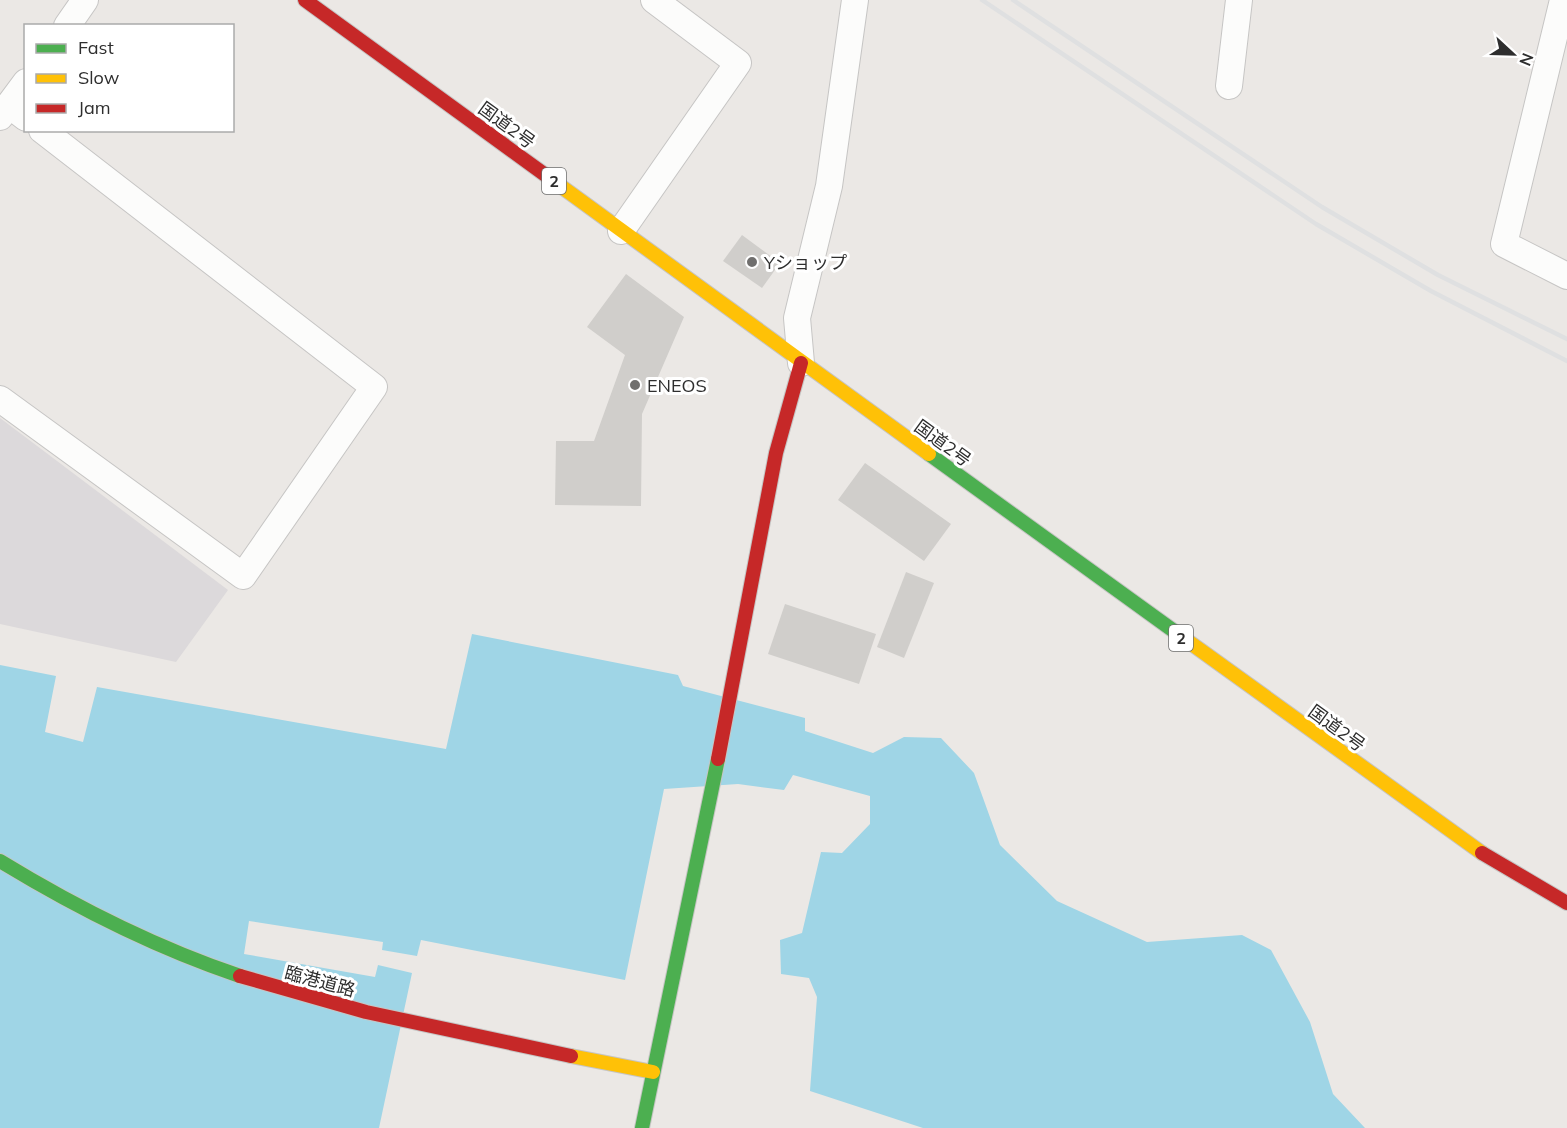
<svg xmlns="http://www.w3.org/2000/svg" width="1567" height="1128" viewBox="0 0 1567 1128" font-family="Mulish,'Noto Sans JP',sans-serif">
  <rect width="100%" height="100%" fill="#ebe8e5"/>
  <path fill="#dcd9db" d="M 0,418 L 228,590 L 176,662 L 0,624 Z"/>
  <path fill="#9fd5e6" d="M 472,634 L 678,675 L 683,686 L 805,718 L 805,731 L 873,753 L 904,737 L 941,738 L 974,773 L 1000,845 L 1057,901 L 1147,942 L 1242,935 L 1271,950 L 1310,1022 L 1333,1094 L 1365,1128 L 923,1128 L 810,1091 L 817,997 L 809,978 L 781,974 L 780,940 L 802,933 L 821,852 L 842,853 L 870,824 L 870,796 L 793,775 L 784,790 L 738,784 L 664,789 L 625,980 L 421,940 L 417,956 L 382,950 L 383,942 L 249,921 L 244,954 L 375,977 L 378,965 L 412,973 L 379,1128 L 0,1128 L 0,665 L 56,676 L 45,732 L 83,742 L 97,687 L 446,749 Z"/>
  <g fill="#d0cecb">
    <path d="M 742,235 L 780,263 L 762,288 L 723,261 Z"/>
    <path d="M 626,274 L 684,317 L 642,414 L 641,506 L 555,505 L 556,441 L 594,441 L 625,355 L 587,327 Z"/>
    <path d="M 865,463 L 951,524 L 924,561 L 838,500 Z"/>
    <path d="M 906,572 L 934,583 L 904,658 L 877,647 Z"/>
    <path d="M 785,604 L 876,634 L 859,684 L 768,654 Z"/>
  </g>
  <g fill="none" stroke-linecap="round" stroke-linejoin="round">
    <g stroke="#c6c5c4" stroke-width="28">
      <g id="street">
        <path d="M 1563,0 L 1504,244 L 1567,276"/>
        <path d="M 67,26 L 85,0"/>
        <path d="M 1229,86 L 1239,0"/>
        <path d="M 9,105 L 26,118"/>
        <path d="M 0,117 L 26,82"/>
        <path d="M 621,231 L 738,63 L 654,0"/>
        <path d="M 801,363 L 797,318 L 829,186 L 855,0"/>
        <path d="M 0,399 L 243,576 L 374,387 L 42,130"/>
      </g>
    </g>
    <g stroke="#c6c5c4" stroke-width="16">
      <g id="fast">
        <path d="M 929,454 L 1178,634"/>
        <path d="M 0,861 C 77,908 154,947 240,976"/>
        <path d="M 642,1128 L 718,759"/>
      </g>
    </g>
    <g stroke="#c6c5c4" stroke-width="16">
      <g id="slow">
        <path d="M 555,182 L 929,454"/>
        <path d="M 1178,634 L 1482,853"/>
        <path d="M 571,1056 L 653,1072"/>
      </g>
    </g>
    <g stroke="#c6c5c4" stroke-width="16">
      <g id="jam">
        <path d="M 305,0 L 555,182"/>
        <path d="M 718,759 L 776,453 L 801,363"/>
        <path d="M 1482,853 L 1567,903"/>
        <path d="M 240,976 L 366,1012 L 571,1056"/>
      </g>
    </g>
    <use href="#street" stroke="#fcfcfb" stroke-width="26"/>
    <use href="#fast" stroke="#4caf50" stroke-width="14"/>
    <use href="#slow" stroke="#ffc107" stroke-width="14"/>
    <use href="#jam" stroke="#c62828" stroke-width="14"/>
    <g stroke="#dfe0e1" stroke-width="4.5">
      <path d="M 982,0 L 1316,224 L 1431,291 L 1567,361"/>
      <path d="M 1013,0 L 1322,207 L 1438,275 L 1567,339"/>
    </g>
  </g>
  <g fill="#706f6e" stroke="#fff" stroke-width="2">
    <circle cx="752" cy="262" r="6"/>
    <circle cx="635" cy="385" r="6"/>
  </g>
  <g text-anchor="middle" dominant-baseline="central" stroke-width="6" stroke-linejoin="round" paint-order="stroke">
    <g fill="#fff" stroke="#6d6d6d" stroke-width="1.5">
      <rect x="542" y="168" width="24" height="26" rx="4.5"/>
      <rect x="1169" y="625" width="24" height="26" rx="4.5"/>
    </g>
    <g font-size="16" font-weight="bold" fill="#2e2e2e">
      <text x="554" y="181">2</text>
      <text x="1181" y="638">2</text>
    </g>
    <g font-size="18" fill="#2e2e2e" stroke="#fff">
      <text transform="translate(507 125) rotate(36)">国道2号</text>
      <text transform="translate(943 443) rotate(36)">国道2号</text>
      <text transform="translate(1337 728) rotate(36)">国道2号</text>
      <text transform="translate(320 981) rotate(15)">臨港道路</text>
    </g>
    <g font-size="18" fill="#2e2e2e" stroke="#fff" text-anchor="start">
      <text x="764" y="262">Yショップ</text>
      <text x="647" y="385">ENEOS</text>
    </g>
  </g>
  <rect x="24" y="24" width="210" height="108" fill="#ffffff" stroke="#ababab" stroke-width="1.5"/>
  <rect x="36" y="44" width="30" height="9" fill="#4caf50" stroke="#ababab" stroke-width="1.5"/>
  <text x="78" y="54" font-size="18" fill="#2e2e2e">Fast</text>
  <rect x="36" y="74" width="30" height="9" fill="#ffc107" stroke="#ababab" stroke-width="1.5"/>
  <text x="78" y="84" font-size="18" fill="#2e2e2e">Slow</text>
  <rect x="36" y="104" width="30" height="9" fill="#c62828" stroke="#ababab" stroke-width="1.5"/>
  <text x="78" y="114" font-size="18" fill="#2e2e2e">Jam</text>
  <g transform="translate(1513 54) rotate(112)" stroke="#ffffff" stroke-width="4.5" paint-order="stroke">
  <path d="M0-4.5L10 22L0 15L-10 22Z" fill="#2e2e2e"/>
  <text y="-9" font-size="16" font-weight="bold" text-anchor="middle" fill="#2e2e2e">N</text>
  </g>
</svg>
